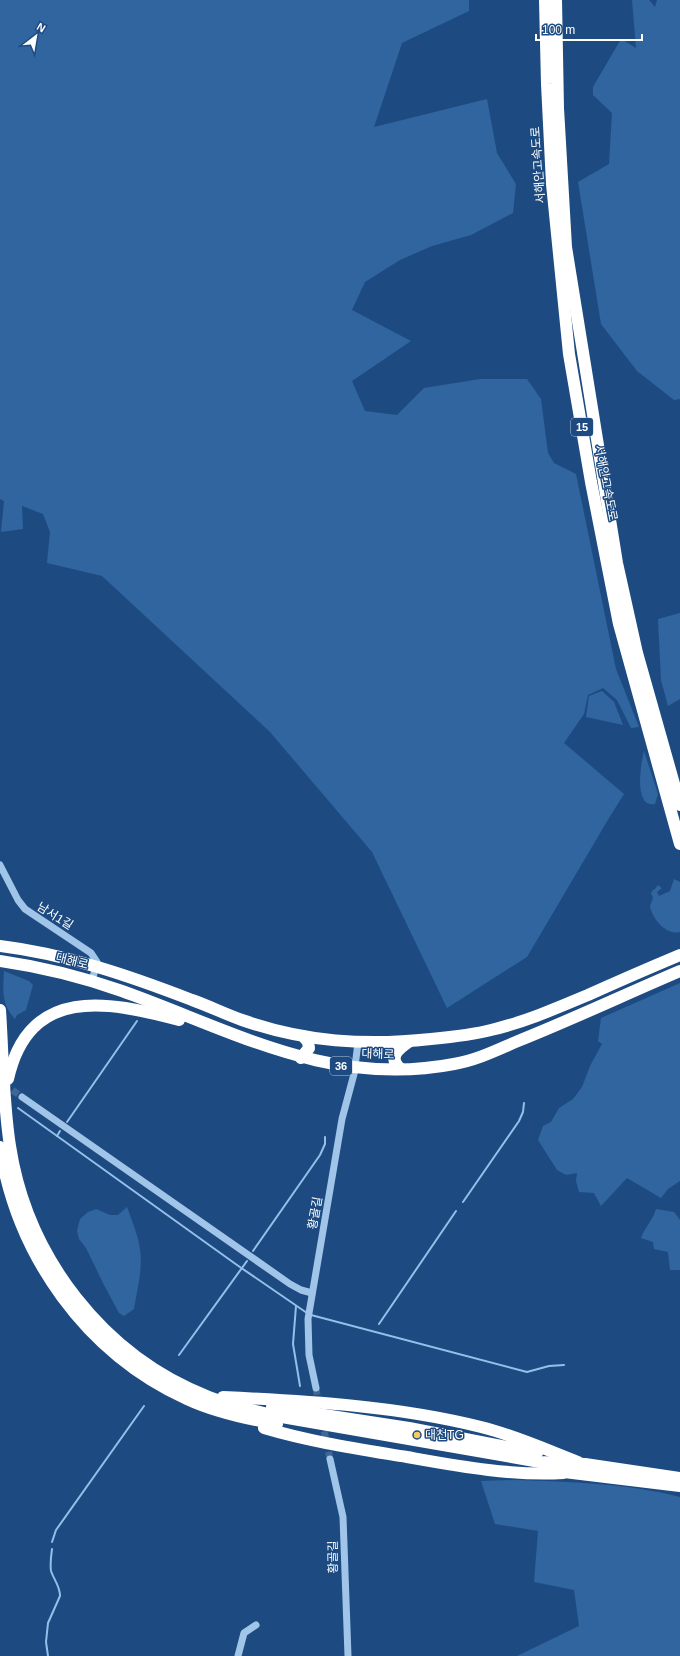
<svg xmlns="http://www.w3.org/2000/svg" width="680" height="1656" viewBox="0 0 680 1656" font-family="Helvetica,'Noto Sans KR',sans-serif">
  <rect width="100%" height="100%" fill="#1d4b81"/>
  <g fill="#30659f">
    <path d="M 0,0 L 469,0 L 469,11 L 402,43 L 374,127 L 487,99 L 497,153 L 516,184 L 513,213 L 471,235 L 432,246 L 400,260 L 365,282 L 352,310 L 411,341 L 352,381 L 365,411 L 397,415 L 424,388 L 480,379 L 527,379 L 541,399 L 548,453 L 554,463 L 576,474 L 616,669 L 639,727 L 631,728 L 617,700 L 603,688 L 588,695 L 584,714 L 564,743 L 624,794 L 609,818 L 527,957 L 447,1008 L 372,852 L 270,732 L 102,576 L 47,563 L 50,532 L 43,514 L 22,506 L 23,529 L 1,532 L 4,501 L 0,499 Z"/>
    <path d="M 632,0 L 649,0 L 655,7 L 657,0 L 680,0 L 680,399 L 674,400 L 637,371 L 601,324 L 578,182 L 609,164 L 612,113 L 593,95 L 593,87 L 621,39 L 636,48 Z"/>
    <path d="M 680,613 L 680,699 L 668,706 L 661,680 L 658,619 Z"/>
    <path d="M 602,691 L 614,702 L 623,725 L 586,717 L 589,696 Z"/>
    <path d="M 644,751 L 658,794 L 655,804 C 633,808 641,763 644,751 Z"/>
    <path d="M 674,879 L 680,882 L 680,932 C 666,936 652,918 650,906 L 653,898 L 651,893 L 653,890 L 655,889 L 658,885 L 662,888 L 657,892 L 659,896 L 670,891 Z"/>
    <path d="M 4,971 L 29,981 L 33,985 L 26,1010 L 17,1015 L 15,1019 C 1,1004 3,991 4,971 Z"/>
    <path d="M 680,983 L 680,1181 L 668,1189 L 661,1198 L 627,1178 L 601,1206 L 594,1193 L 579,1192 L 576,1181 L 577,1173 L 566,1175 L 557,1170 L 538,1140 L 543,1126 L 551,1122 L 559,1108 L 573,1099 L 582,1087 L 590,1066 L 602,1044 L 598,1041 L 601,1018 Z"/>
    <path d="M 127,1207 C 132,1221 138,1235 140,1249 C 143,1269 137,1290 134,1309 L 124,1316 L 119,1313 L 103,1283 L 86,1248 L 79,1239 L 77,1231 L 80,1219 L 88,1212 L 96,1209 L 110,1215 L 118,1215 Z"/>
    <path d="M 656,1209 L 674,1212 L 680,1220 L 680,1270 L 670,1270 L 668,1252 L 654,1249 L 653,1242 L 641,1238 C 645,1227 653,1220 656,1209 Z"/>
    <path d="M 514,1480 C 570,1482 626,1483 680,1497 L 680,1656 L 517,1656 L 579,1626 L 574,1590 L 534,1582 L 538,1531 L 495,1524 L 481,1481 Z"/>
  </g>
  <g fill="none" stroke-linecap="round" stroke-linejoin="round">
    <g stroke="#95bfeb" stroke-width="2">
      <path d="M 18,1108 L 237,1265 L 307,1313"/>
      <path d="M 67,1122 L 137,1021"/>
      <path d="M 57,1136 L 60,1131"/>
      <path d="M 463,1202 L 519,1121 L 523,1112 L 524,1103"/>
      <path d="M 253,1251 L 320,1155 L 325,1144 L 325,1137"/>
      <path d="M 296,1306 L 293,1344 L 300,1386"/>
      <path d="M 311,1315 L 527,1372 L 549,1366 L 564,1365"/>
      <path d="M 379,1324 L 456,1211"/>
      <path d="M 179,1355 L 247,1261"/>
      <path d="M 52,1542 L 56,1530 L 144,1406"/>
      <path d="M 48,1656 L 46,1642 L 48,1623 L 60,1596 C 60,1586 54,1580 51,1571 C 50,1564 51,1556 52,1549"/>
    </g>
    <g stroke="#3f6694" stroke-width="7" stroke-dasharray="7 3.5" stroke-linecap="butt">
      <path d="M 4,1084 L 22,1097"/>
      <path d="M 316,1388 L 319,1405"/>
      <path d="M 322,1421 L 330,1459"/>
    </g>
    <g stroke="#a1c4e9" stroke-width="7">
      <path d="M 0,865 L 18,900 L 25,909 L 91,953 L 97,962 L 92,981"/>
      <path d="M 22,1097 L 290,1284 L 301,1290 L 312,1293"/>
      <path d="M 316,1388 L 309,1355 L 308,1319 L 342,1119 L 354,1074 L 358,1043"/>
      <path d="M 330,1459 L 343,1517 L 348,1656"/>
      <path d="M 238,1656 L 244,1633 L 256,1625"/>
    </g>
    <g stroke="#fff" stroke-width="12">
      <path d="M 545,0 L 547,84 L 552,184 L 569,354 L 591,482 L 619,624 L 680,844"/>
      <path d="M 556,0 L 558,108 L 566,247 L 617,563 L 637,653 L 680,805"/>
      <path d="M 0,946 C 66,954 130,976 192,1000 C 209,1006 225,1014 242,1020 C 305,1042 365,1046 431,1039 C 452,1037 472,1035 491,1030 C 525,1022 557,1008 588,995 C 619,981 649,968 680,955"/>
      <path d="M 0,961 C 42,967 82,977 122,991 C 234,1031 330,1088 454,1064 C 477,1060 497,1050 518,1041 C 573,1019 626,994 680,971"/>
      <path d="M 0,1010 C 3,1055 3,1101 10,1146 C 27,1257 103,1356 209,1397 C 233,1406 257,1412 282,1417 L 540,1462 L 585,1464 L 680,1478"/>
      <path d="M 301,1058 L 309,1048 L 308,1042 L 303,1036"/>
      <path d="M 401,1069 C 387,1058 398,1049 410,1041"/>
      <path d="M 8,1079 C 29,985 108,1001 179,1020"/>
      <path d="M 0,1147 C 17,1256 86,1353 187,1399 C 215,1412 247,1419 277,1424"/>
      <path d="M 223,1397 C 309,1401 397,1406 481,1427 C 514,1435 547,1450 578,1462"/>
      <path d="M 272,1407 L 409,1428 L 537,1453"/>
      <path d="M 264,1428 C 311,1442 359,1449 407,1457 C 458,1466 511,1476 563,1473"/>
      <path d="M 556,1471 L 680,1486"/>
    </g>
  </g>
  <circle fill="#f9c960" stroke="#1d4b81" stroke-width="1.5" cx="417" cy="1435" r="4"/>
  <g text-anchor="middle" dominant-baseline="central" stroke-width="3" stroke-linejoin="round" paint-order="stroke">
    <g fill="#1d4b81" stroke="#bbc9d9" stroke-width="1">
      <rect x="571" y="418" width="22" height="18" rx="3"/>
      <rect x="330" y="1057" width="22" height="18" rx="3"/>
    </g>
    <g font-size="11" font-weight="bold" fill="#fff">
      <text x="582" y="427">15</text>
      <text x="341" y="1066">36</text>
    </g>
    <g font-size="12" fill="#fff" stroke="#1d4b81">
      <text transform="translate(538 165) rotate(-94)">서해안고속도로</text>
      <text transform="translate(606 483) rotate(79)">서해안고속도로</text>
      <text transform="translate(55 916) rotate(32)">남서1길</text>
      <text transform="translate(72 961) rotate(14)">대해로</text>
      <text transform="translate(378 1054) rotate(2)">대해로</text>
      <text transform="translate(315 1213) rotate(-80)">황골길</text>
      <text transform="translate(333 1557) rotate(-91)">황골길</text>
    </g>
    <g font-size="12" fill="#fff" stroke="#1d4b81" text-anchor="start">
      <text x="425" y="1435">대천TG</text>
    </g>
  </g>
  <g transform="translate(36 36) rotate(31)" stroke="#1d4b81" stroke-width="3" paint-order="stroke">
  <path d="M0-3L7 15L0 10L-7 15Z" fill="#ffffff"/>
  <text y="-6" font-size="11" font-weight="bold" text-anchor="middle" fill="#ffffff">N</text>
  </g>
  <path d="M536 34v6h106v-6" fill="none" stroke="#ffffff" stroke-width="2"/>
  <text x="542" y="34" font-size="12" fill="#ffffff" stroke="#1d4b81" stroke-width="3" paint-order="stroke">100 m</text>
</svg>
